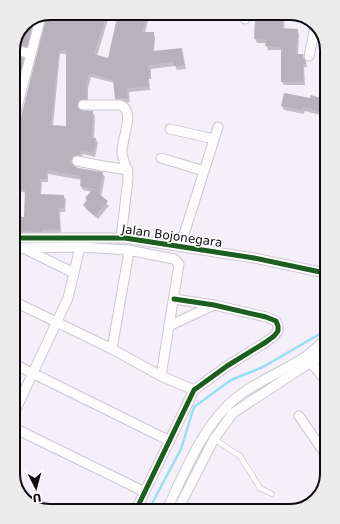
<svg xmlns="http://www.w3.org/2000/svg" width="340" height="524" viewBox="0 0 340 524" font-family="'DejaVu Sans',sans-serif">
  <rect width="100%" height="100%" fill="#f5eff9"/>
  <g fill="#0003" fill-rule="evenodd">
    <path d="M 50,13 L 110,13 L 97,56 L 109,59 L 119,13 L 150,13 L 145,33 L 153,33 L 155,37 L 154,52 L 181,49 L 183,53 L 186,69 L 177,70 L 175,66 L 151,69 L 151,79 L 149,79 L 150,90 L 129,92 L 130,102 L 118,103 L 116,99 L 115,83 L 91,77 L 88,88 L 88,103 L 82,104 L 79,110 L 80,111 L 92,112 L 95,116 L 94,139 L 96,139 L 98,143 L 95,157 L 83,154 L 82,159 L 74,161 L 73,166 L 77,169 L 102,173 L 105,177 L 101,197 L 109,206 L 98,219 L 86,209 L 84,205 L 87,201 L 86,198 L 92,192 L 83,190 L 81,186 L 82,180 L 48,174 L 48,182 L 42,182 L 41,195 L 63,196 L 66,199 L 65,212 L 60,212 L 61,233 L 15,234 L 15,217 L 25,218 L 26,193 L 14,190 L 14,126 L 16,126 L 21,121 L 48,16 L 46,14 ZM 60,54 L 67,54 L 67,128 L 53,126 Z"/>
    <path d="M 255,13 L 285,13 L 284,29 L 297,30 L 299,34 L 298,55 L 303,55 L 307,66 L 307,67 L 304,67 L 305,85 L 284,85 L 282,82 L 282,50 L 268,50 L 266,43 L 257,43 L 255,39 L 256,23 L 254,20 Z"/>
    <path d="M 38,18 L 29,50 L 13,48 L 25,22 Z"/>
    <path d="M 13,56 L 23,59 L 25,63 L 14,111 Z"/>
    <path d="M 311,99 L 324,100 L 324,116 L 305,111 L 304,114 L 284,110 L 282,106 Z"/>
  </g>
  <g fill="none" stroke-linecap="round" stroke-linejoin="round">
    <path stroke="#99def4" stroke-width="2.5" d="M 149,509 L 181,449 L 194,407 L 231,380 L 263,367 L 323,332 L 326,329"/>
  </g>
  <g fill="#b8b3bb" fill-rule="evenodd">
    <path d="M 50,13 L 107,13 L 94,54 L 108,58 L 118,13 L 148,13 L 142,32 L 154,32 L 153,51 L 182,48 L 184,65 L 174,66 L 173,62 L 149,65 L 150,76 L 148,76 L 149,87 L 127,88 L 128,98 L 115,99 L 113,80 L 89,73 L 86,84 L 87,99 L 80,100 L 77,105 L 80,110 L 93,111 L 92,138 L 96,138 L 93,153 L 81,151 L 80,155 L 75,155 L 72,157 L 71,163 L 78,168 L 103,172 L 99,194 L 108,201 L 95,216 L 83,205 L 87,200 L 85,198 L 93,189 L 80,186 L 81,176 L 47,170 L 46,179 L 40,179 L 40,194 L 64,195 L 64,208 L 58,208 L 60,229 L 42,230 L 41,232 L 15,231 L 15,216 L 24,217 L 25,190 L 14,187 L 14,125 L 18,123 L 20,121 L 47,14 ZM 59,50 L 66,51 L 66,126 L 51,125 Z"/>
    <path d="M 254,13 L 283,13 L 282,28 L 298,29 L 296,54 L 303,54 L 303,58 L 306,61 L 306,64 L 303,64 L 303,81 L 281,82 L 281,47 L 265,46 L 266,40 L 254,39 L 255,20 L 253,20 Z"/>
    <path d="M 34,19 L 27,47 L 15,43 L 25,22 Z"/>
    <path d="M 13,55 L 24,58 L 14,97 L 13,73 Z"/>
    <path d="M 284,93 L 310,98 L 311,95 L 324,99 L 324,113 L 303,107 L 302,110 L 281,106 Z"/>
  </g>
  <g fill="none" stroke-linecap="round" stroke-linejoin="round">
    <g stroke="#ccc7cf" stroke-width="6">
      <path id="lane" d="M 214,439 L 240,456 L 260,488 L 272,494"/>
    </g>
    <g stroke="#ccc7cf" stroke-width="11">
      <g id="street">
        <path d="M 245,19 L 246,13"/>
        <path d="M 13,49 L 31,54"/>
        <path d="M 309,56 L 315,28"/>
        <path d="M 83,105 L 120,105 C 136,110 122,138 122,151 C 122,161 129,169 128,179 L 121,238"/>
        <path d="M 14,119 L 41,16"/>
        <path d="M 170,129 L 214,139"/>
        <path d="M 161,158 L 204,171"/>
        <path d="M 77,161 L 103,166 L 128,170"/>
        <path d="M 15,238 L 125,238 L 254,258 L 325,273"/>
        <path d="M 180,247 L 218,127"/>
        <path d="M 25,249 L 74,273"/>
        <path d="M 15,250 L 22,248 L 80,247 L 128,250 L 128,257 L 112,349"/>
        <path d="M 128,250 L 174,259 L 179,264 L 161,376"/>
        <path d="M 15,302 L 112,349 L 161,376 L 194,390"/>
        <path d="M 169,326 L 214,305"/>
        <path d="M 315,353 L 326,365"/>
        <path d="M 308,359 L 323,377 L 326,377"/>
        <path d="M 16,365 L 170,441"/>
        <path d="M 16,409 L 68,298 L 80,247"/>
        <path d="M 299,416 L 324,452"/>
        <path d="M 16,429 L 145,492"/>
        <path d="M 38,504 L 51,511"/>
        <path d="M 167,509 C 186,470 206,417 244,392 C 263,379 285,370 305,357 C 312,352 319,345 326,339"/>
        <path d="M 178,509 L 214,439 L 233,413 L 311,362 L 326,350"/>
        <path d="M 136,510 L 194,390 L 227,366 L 266,342 L 274,336 L 278,331 L 278,326 L 276,321 L 266,317 L 214,305 L 174,299"/>
      </g>
    </g>
    <use href="#lane" stroke="#fefdfe" stroke-width="4.5"/>
    <use href="#street" stroke="#fefdfe" stroke-width="9"/>
    <g stroke="#fff" stroke-width="8">
      <g id="cycleway">
        <path d="M 15,238 L 125,238 L 254,258 L 325,273"/>
        <path d="M 136,510 L 194,390 L 227,366 L 266,342 L 274,336 L 278,331 L 278,326 L 276,321 L 266,317 L 214,305 L 174,299"/>
      </g>
    </g>
    <use href="#cycleway" stroke="#1b5e20" stroke-width="5"/>
  </g>
  <g text-anchor="middle" dominant-baseline="central" stroke-width="3" stroke-linejoin="round" paint-order="stroke">
    <g font-size="12" fill="#0d0a10" stroke="#fff">
      <text transform="translate(172 236) rotate(8)">Jalan Bojonegara</text>
    </g>
  </g>
  <path d="M0 0H340V524H0ZM50 20H290A30 30 0 0 1 320 50V474A30 30 0 0 1 290 504H50A30 30 0 0 1 20 474V50A30 30 0 0 1 50 20Z" fill="#ecebec" fill-rule="evenodd"/>
  <path fill="none" stroke="#0d0a10" stroke-width="2" d="M50 20H290A30 30 0 0 1 320 50V474A30 30 0 0 1 290 504H50A30 30 0 0 1 20 474V50A30 30 0 0 1 50 20Z"/>
  <g transform="translate(36 488) rotate(174)" stroke="#ffffff" stroke-width="3" paint-order="stroke">
  <path d="M0-3L7 15L0 10L-7 15Z" fill="#0d0a10"/>
  <text y="-6" font-size="11" font-weight="bold" text-anchor="middle" fill="#0d0a10">U</text>
  </g>
</svg>
